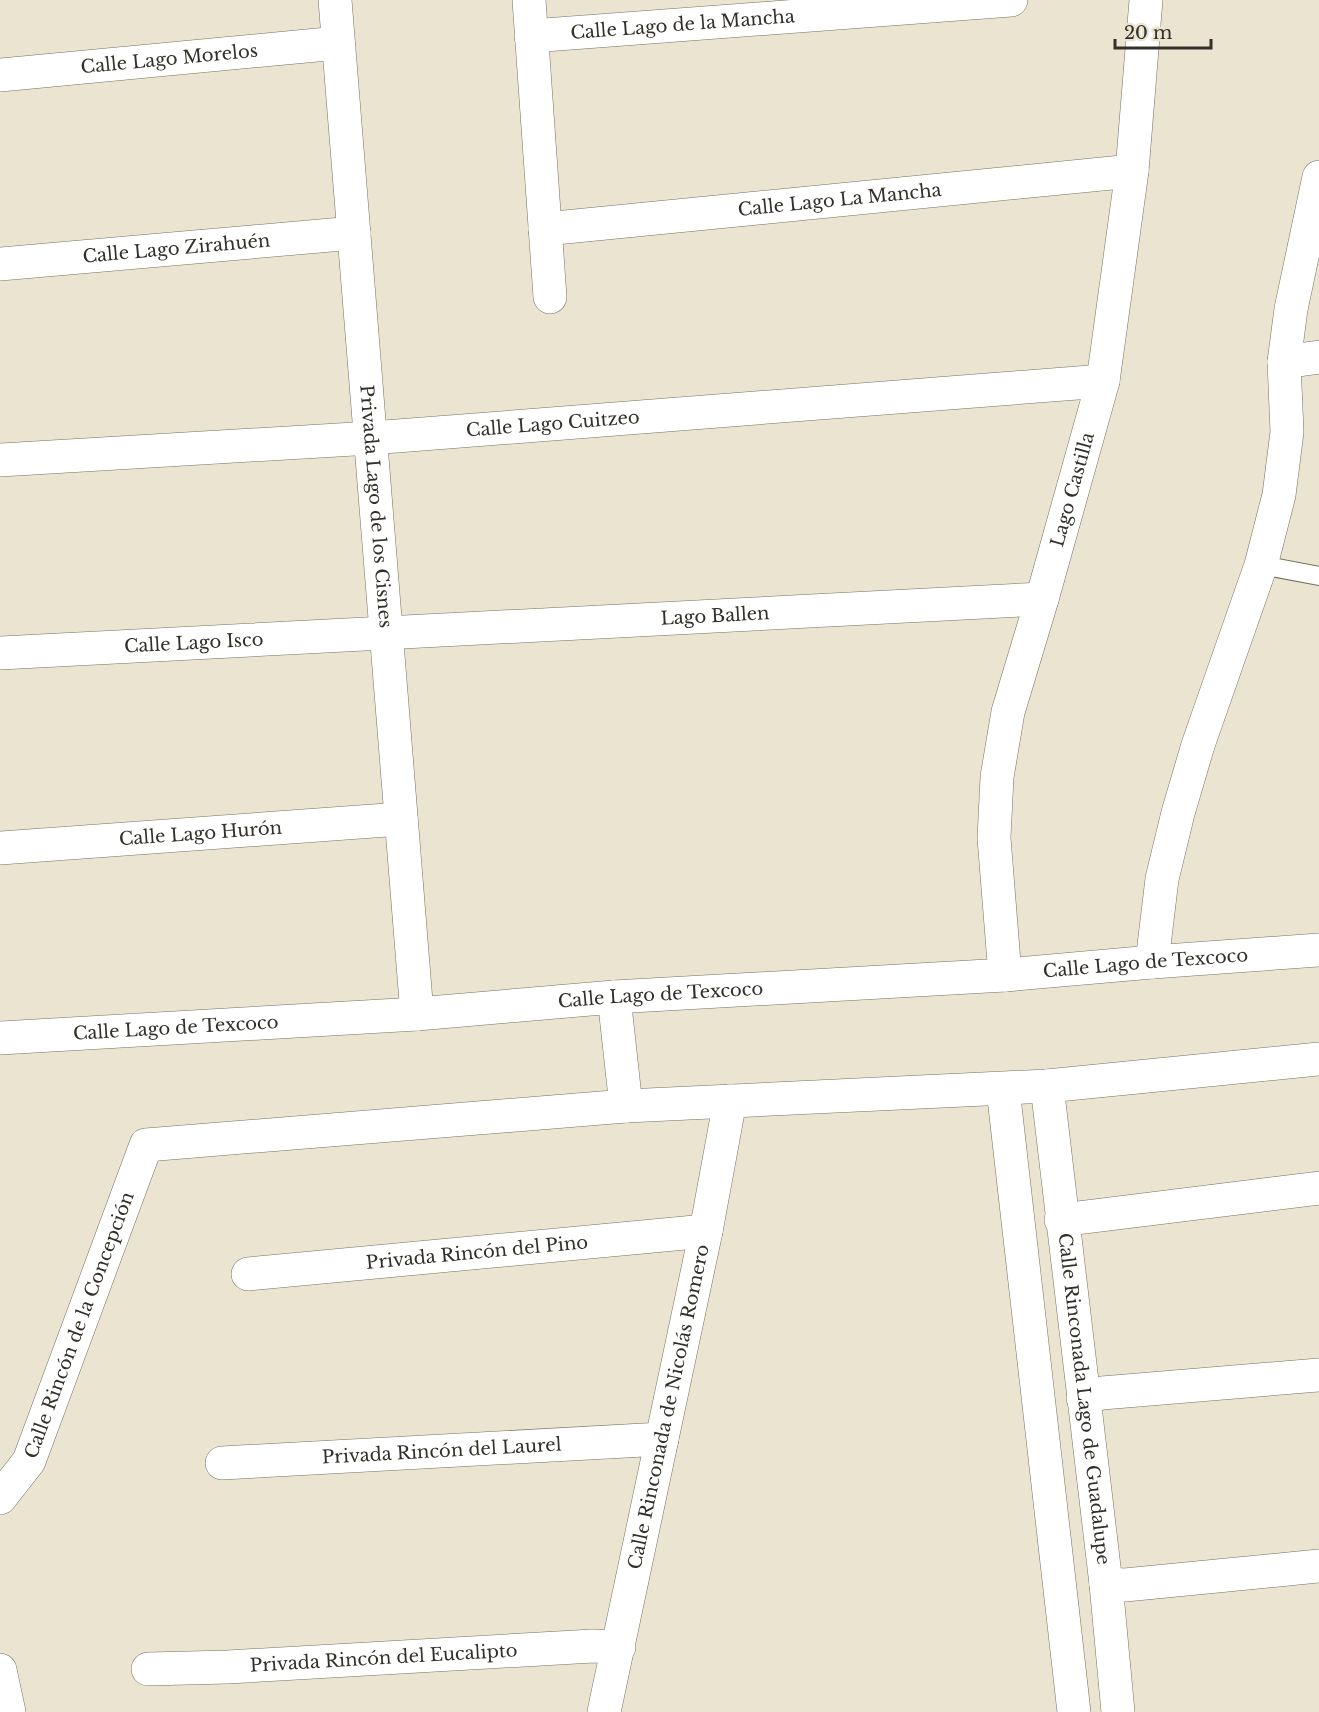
<svg xmlns="http://www.w3.org/2000/svg" width="1319" height="1712" viewBox="0 0 1319 1712" font-family="'Libre Baskerville',serif">
  <rect width="100%" height="100%" fill="#eae4d1"/>
  <g fill="none" stroke-linecap="round" stroke-linejoin="round">
    <g stroke="#767160" stroke-width="20">
      <path id="service" d="M 1261,565 L 1319,576"/>
    </g>
    <g stroke="#767160" stroke-width="34">
      <g id="minor">
        <path id="s1" d="M 335,0 L 417,1014"/>
        <path d="M 529,0 L 550,297"/>
        <path id="s2" d="M 531,36 L 1011,0"/>
        <path id="s3" d="M 0,75 L 338,43"/>
        <path id="s4" d="M 545,229 L 1132,171"/>
        <path id="s5" d="M 0,264 L 354,233"/>
        <path d="M 1284,362 L 1319,357"/>
        <path id="s6" d="M 0,460 L 371,438 L 1103,381"/>
        <path id="s7" d="M 0,653 L 1042,599"/>
        <path id="s8" d="M 0,848 L 401,819"/>
        <path d="M 1152,962 L 1162,879 L 1178,813 L 1198,745 L 1261,565 L 1279,495 L 1287,432 L 1284,362 L 1291,309 L 1319,177"/>
        <path id="s9" d="M 1005,975 L 994,838 L 997,777 L 1008,712 L 1042,599 L 1103,381 L 1132,171 L 1146,0"/>
        <path d="M 614,997 L 626,1106"/>
        <path id="s10" d="M 0,1038 L 417,1014 L 614,997 L 1005,975 L 1152,962 L 1319,950"/>
        <path id="s11" d="M 1047,1086 L 1106,1584 L 1118,1712"/>
        <path d="M 1003,1089 L 1074,1712"/>
        <path d="M 1061,1220 L 1319,1188"/>
        <path id="s12" d="M 248,1274 L 706,1231"/>
        <path d="M 1083,1398 L 1102,1393 L 1319,1375"/>
        <path id="s13" d="M 222,1463 L 662,1439"/>
        <path id="s14" d="M 0,1498 L 29,1461 L 146,1145 L 626,1106 L 1047,1086 L 1319,1059"/>
        <path d="M 1106,1584 L 1125,1585 L 1319,1566"/>
        <path id="s15" d="M 148,1669 L 228,1667 L 593,1646 L 619,1647"/>
        <path d="M 0,1670 L 9,1712"/>
        <path id="s16" d="M 604,1712 L 706,1231 L 730,1101"/>
      </g>
    </g>
    <use href="#service" stroke="#fff" stroke-width="18"/>
    <use href="#minor" stroke="#fff" stroke-width="33"/>
  </g>
  <g text-anchor="middle" dominant-baseline="central" stroke-width="4.5" stroke-linejoin="round" paint-order="stroke">
    <g font-size="18" fill="#323029" stroke="#eae4d1">
      <text stroke="none"><textPath href="#s2" startOffset="152">Calle Lago de la Mancha</textPath></text>
      <text stroke="none"><textPath href="#s3" startOffset="170">Calle Lago Morelos</textPath></text>
      <text stroke="none"><textPath href="#s4" startOffset="296">Calle Lago La Mancha</textPath></text>
      <text stroke="none"><textPath href="#s5" startOffset="177">Calle Lago Zirahuén</textPath></text>
      <text stroke="none"><textPath href="#s6" startOffset="554">Calle Lago Cuitzeo</textPath></text>
      <text stroke="none"><textPath href="#s9" startOffset="496">Lago Castilla</textPath></text>
      <text stroke="none"><textPath href="#s1" startOffset="508">Privada Lago de los Cisnes</textPath></text>
      <text stroke="none"><textPath href="#s7" startOffset="716">Lago Ballen</textPath></text>
      <text stroke="none"><textPath href="#s7" startOffset="194">Calle Lago Isco</textPath></text>
      <text stroke="none"><textPath href="#s8" startOffset="201">Calle Lago Hurón</textPath></text>
      <text stroke="none"><textPath href="#s10" startOffset="1148">Calle Lago de Texcoco</textPath></text>
      <text stroke="none"><textPath href="#s10" startOffset="662">Calle Lago de Texcoco</textPath></text>
      <text stroke="none"><textPath href="#s10" startOffset="176">Calle Lago de Texcoco</textPath></text>
      <text stroke="none"><textPath href="#s12" startOffset="230">Privada Rincón del Pino</textPath></text>
      <text stroke="none"><textPath href="#s14" startOffset="192">Calle Rincón de la Concepción</textPath></text>
      <text stroke="none"><textPath href="#s11" startOffset="315">Calle Rinconada Lago de Guadalupe</textPath></text>
      <text stroke="none"><textPath href="#s16" startOffset="312">Calle Rinconada de Nicolás Romero</textPath></text>
      <text stroke="none"><textPath href="#s13" startOffset="220">Privada Rincón del Laurel</textPath></text>
      <text stroke="none"><textPath href="#s15" startOffset="236">Privada Rincón del Eucalipto</textPath></text>
    </g>
  </g>
  <path d="M1115 39v9h96v-9" fill="none" stroke="#323029" stroke-width="3"/>
  <text x="1124" y="39" font-size="18" fill="#323029" stroke="#eae4d1" stroke-width="4.5" paint-order="stroke">20 m</text>
</svg>
